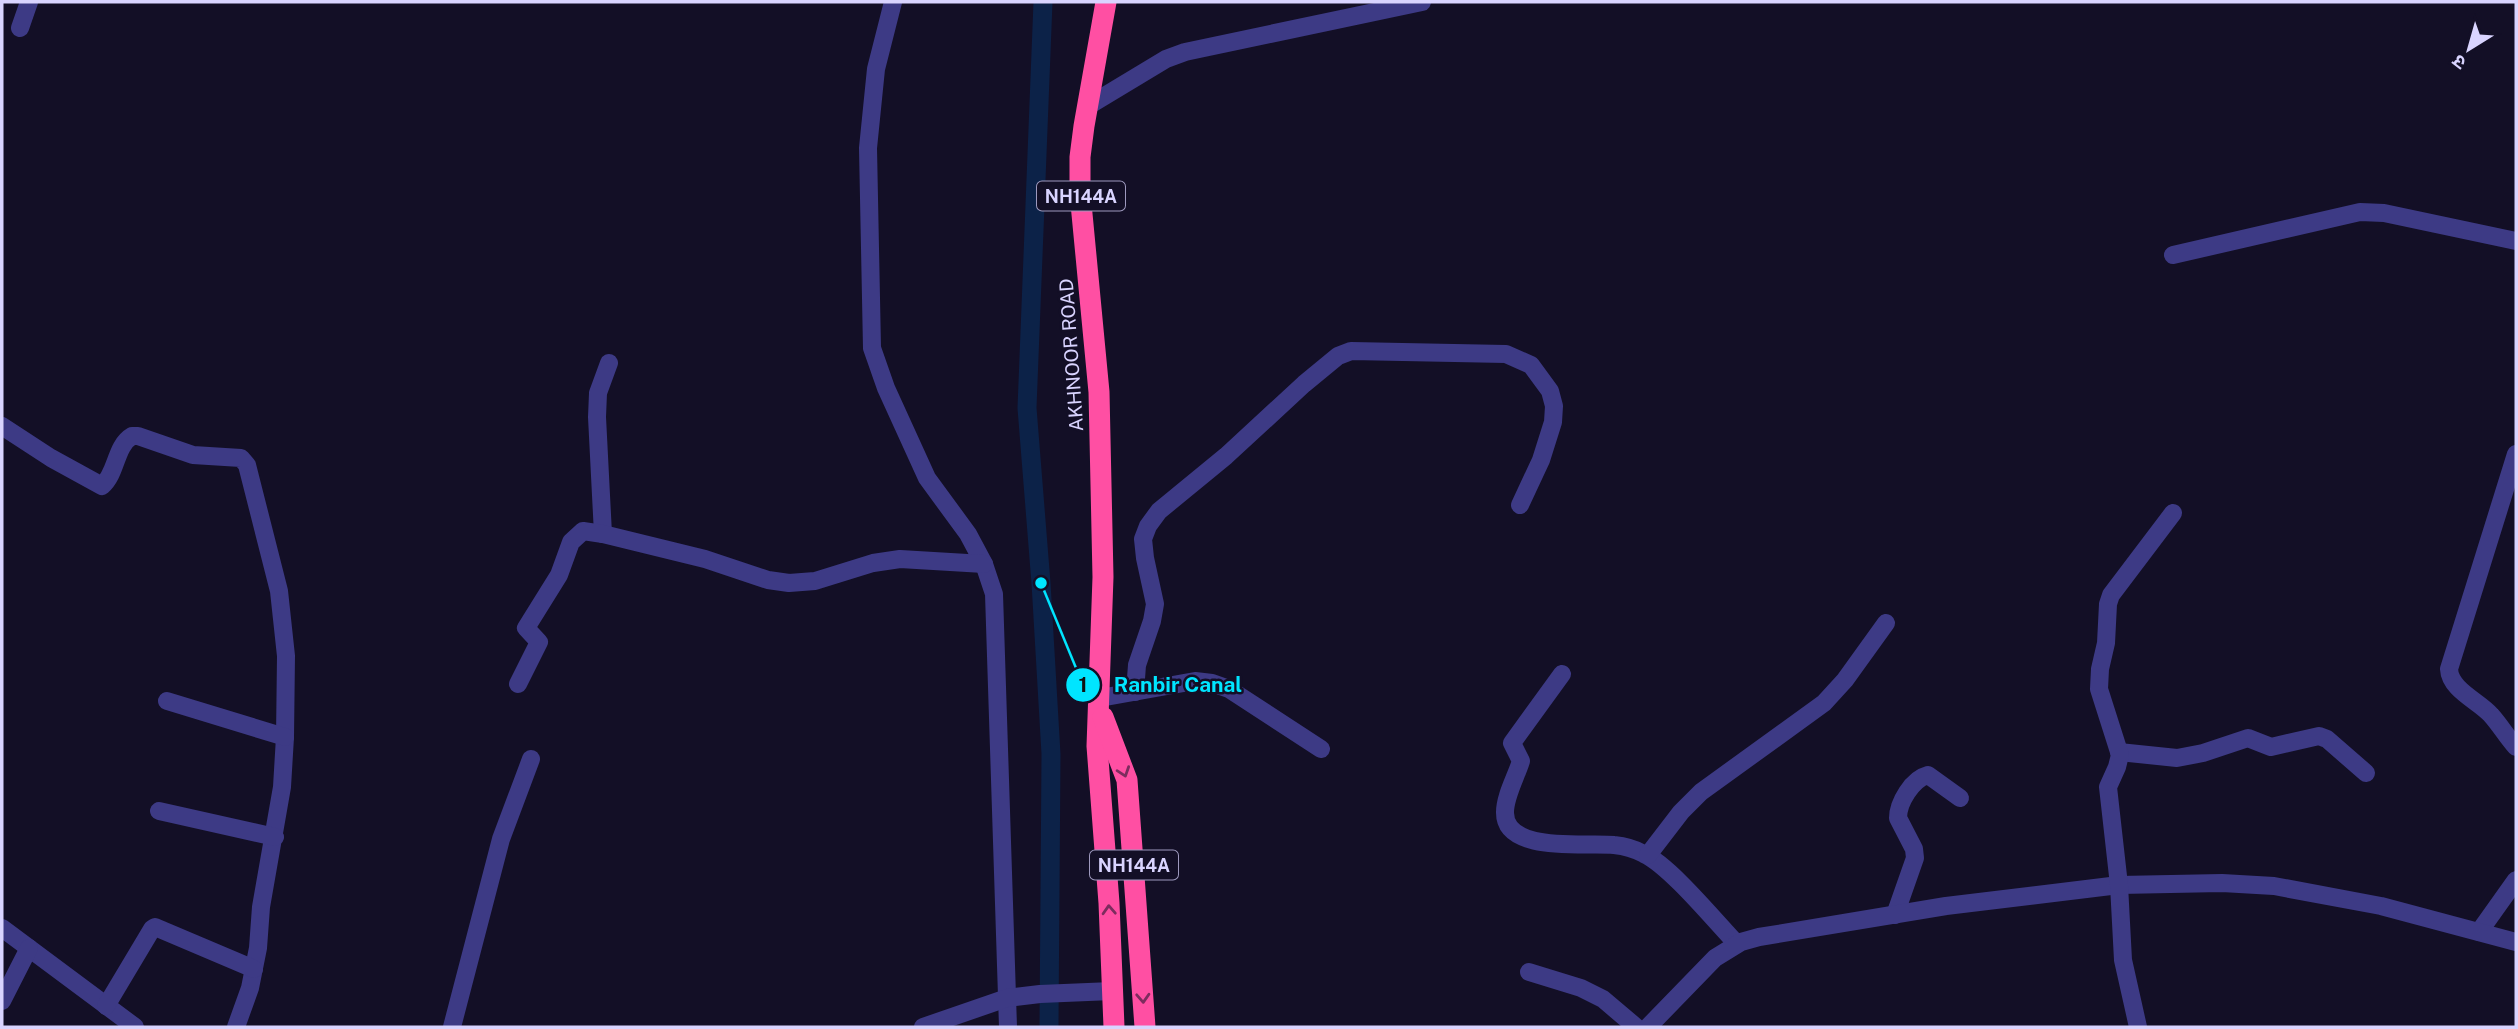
<svg xmlns="http://www.w3.org/2000/svg" width="2518" height="1029" viewBox="0 0 2518 1029" font-family="'Public Sans','Noto Sans Devanagari',sans-serif">
  <rect width="100%" height="100%" fill="#130f26"/>
  <g fill="none" stroke-linecap="round" stroke-linejoin="round">
    <path stroke="#0c2248" stroke-width="19" d="M 1043,2 L 1027,408 L 1041,583 L 1051,754 L 1049,1027"/>
    <g stroke="#3d3a85" stroke-width="18">
      <path d="M 893,2 L 876,69 L 868,148 L 872,348 L 886,388 L 927,478 L 968,534 L 984,564 L 994,594 L 1008,1027"/>
      <path d="M 20,28 L 29,2"/>
      <path d="M 1088,106 L 1166,59 L 1185,52 L 1422,2"/>
      <path d="M 2173,255 L 2360,212 L 2384,213 L 2516,241"/>
      <path d="M 2,426 L 51,458 L 102,486 C 117,473 115,446 132,436 L 138,436 L 193,455 L 241,458 L 247,465 L 279,591 L 286,656 L 285,737 L 282,787 L 261,907 L 258,948 L 250,988 L 236,1027"/>
      <path d="M 2516,454 L 2449,669 C 2450,690 2479,701 2491,715 C 2500,725 2507,737 2516,747"/>
      <path d="M 603,534 L 597,417 L 598,393 L 609,363"/>
      <path d="M 1562,674 L 1512,743 L 1521,761 C 1516,777 1505,796 1505,812 C 1504,854 1588,842 1614,845 C 1625,846 1635,849 1644,854 C 1670,866 1715,921 1737,944"/>
      <path d="M 518,684 L 539,642 L 526,628 L 559,575 L 571,542 L 583,531 L 603,534 L 705,559 L 768,580 L 789,583 L 815,581 L 873,563 L 900,559 L 984,564"/>
      <path d="M 1135,692 L 1137,665 L 1152,621 L 1155,604 L 1145,558 L 1143,539 L 1148,526 L 1159,511 L 1226,456 L 1304,384 L 1338,356 L 1351,351 L 1506,354 L 1531,365 L 1550,391 L 1554,406 L 1553,422 L 1541,460 L 1520,505"/>
      <path d="M 1100,698 L 1195,681 L 1212,683 L 1229,689 L 1321,749"/>
      <path d="M 167,701 L 285,737"/>
      <path d="M 2119,752 L 2177,758 L 2203,753 L 2248,738 L 2271,747 L 2319,736 L 2327,739 L 2366,773"/>
      <path d="M 159,811 L 275,837"/>
      <path d="M 1648,855 L 1681,812 L 1701,792 L 1824,703 L 1845,680 L 1886,623"/>
      <path d="M 1895,915 L 1915,858 L 1914,849 L 1898,818 C 1898,803 1912,779 1928,775 L 1960,798"/>
      <path d="M 2,928 L 135,1027"/>
      <path d="M 2479,932 L 2516,880"/>
      <path d="M 1529,972 L 1581,988 L 1603,999 L 1636,1027"/>
      <path d="M 2,1001 L 29,948"/>
      <path d="M 106,1006 L 152,929 L 155,927 L 254,969"/>
      <path d="M 452,1027 L 501,839 L 531,759"/>
      <path d="M 923,1027 L 1007,998 L 1040,994 L 1112,991"/>
      <path d="M 1648,1027 L 1715,958 L 1741,942 L 1759,937 L 1946,906 L 2119,885 L 2222,883 L 2274,886 L 2381,906 L 2516,942"/>
      <path d="M 2138,1027 L 2123,960 L 2119,885 L 2108,787 L 2117,767 L 2120,755 L 2099,689 L 2100,669 L 2106,643 L 2108,604 L 2111,595 L 2173,513"/>
    </g>
    <g stroke="#ff4fa3" stroke-width="21">
      <path d="M 1106,2 L 1084,126 L 1080,157 L 1080,193 L 1099,392 L 1103,577 L 1097,746 L 1109,903 L 1114,1027"/>
      <path d="M 1103,717 L 1127,780 L 1145,1027"/>
    </g>
  </g>
  <defs><path id="oneway-chevron" d="M-2-3.5L2.5 0L-2 3.5" fill="none" stroke-width="1.6" stroke-linecap="round" stroke-linejoin="round" transform="scale(1.75)"/></defs>
  <g stroke="#7d2c5e">
    <use href="#oneway-chevron" transform="translate(1124 772) rotate(71)"/>
    <use href="#oneway-chevron" transform="translate(1109 910) rotate(-93)"/>
    <use href="#oneway-chevron" transform="translate(1143 998) rotate(87)"/>
  </g>
  <g text-anchor="middle" dominant-baseline="central" stroke-width="5" stroke-linejoin="round" paint-order="stroke">
    <g fill="#130f26" stroke="#9e99be" stroke-width="2">
      <rect x="1037" y="181.5" width="88" height="29" rx="5"/>
      <rect x="1090" y="850.5" width="88" height="29" rx="5"/>
    </g>
    <g font-size="18" font-weight="bold" fill="#d9d4ff">
      <text x="1081" y="196">NH144A</text>
      <text x="1134" y="865">NH144A</text>
    </g>
    <g font-size="19" fill="#d9d4ff" stroke="#130f26">
      <text transform="translate(1071 355) rotate(-94)">AKHNOOR ROAD</text>
    </g>
  </g>
  <path fill="none" stroke="#00e5ff" stroke-width="2.5" d="M1041 583L1083 685"/>
  <g fill="#00e5ff" stroke="#130f26" stroke-width="2.5">
    <circle cx="1041" cy="583" r="7"/>
    <circle cx="1083" cy="685" r="18"/>
  </g>
  <g font-size="21" text-anchor="middle" font-weight="bold" fill="#111">
    <text x="1083" y="692">1</text>
  </g>
  <g font-size="21" text-anchor="middle" font-weight="bold" fill="#00e5ff" stroke="#130f26" stroke-width="5" stroke-linejoin="round" paint-order="stroke">
    <text x="1178" y="692">Ranbir Canal</text>
  </g>
  <rect width="2518" height="1029" fill="none" stroke="#d9d4ff" stroke-width="7"/>
  <g transform="translate(2469 49) rotate(217)" stroke="#130f26" stroke-width="5" paint-order="stroke">
  <path d="M0-5L12 26L0 18L-12 26Z" fill="#d9d4ff"/>
  <text y="-10" font-size="19" font-weight="bold" text-anchor="middle" fill="#d9d4ff">उ</text>
  </g>
</svg>
